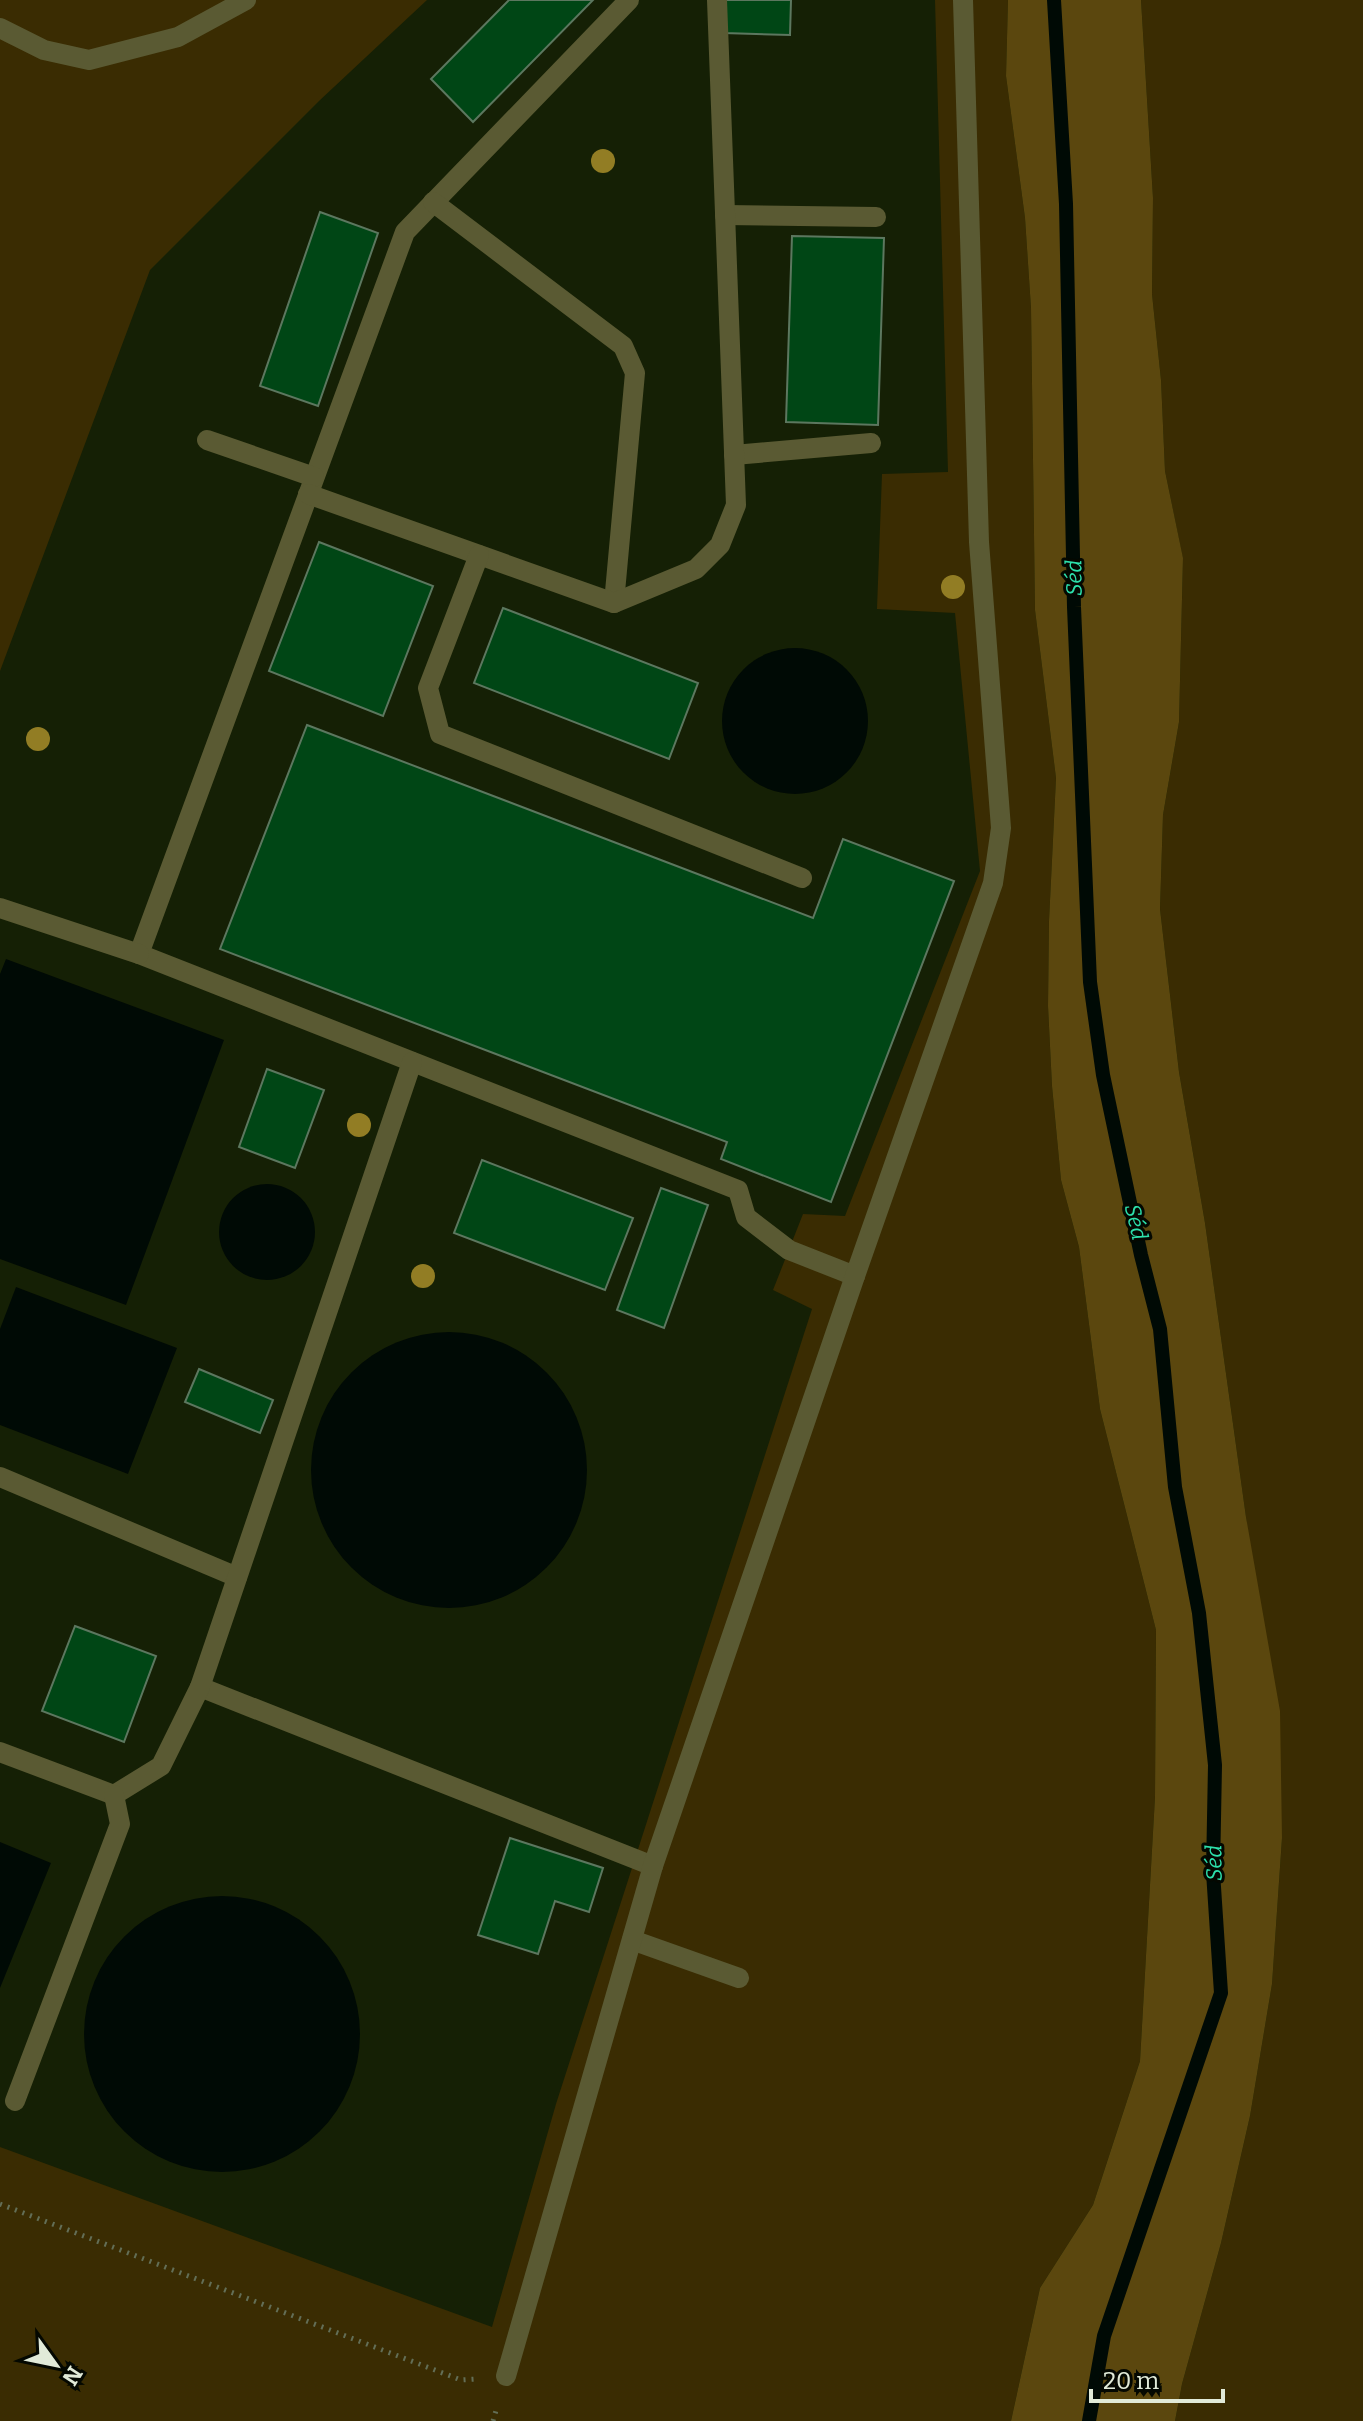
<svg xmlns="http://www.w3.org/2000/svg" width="1363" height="2421" viewBox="0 0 1363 2421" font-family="Bitter,serif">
  <rect width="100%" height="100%" fill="#152005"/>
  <g fill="#3a2c02">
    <path d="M 0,0 L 427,0 L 319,101 L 150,270 L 0,671 Z"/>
    <path d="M 935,0 L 1008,0 L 1006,76 L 1025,218 L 1031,308 L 1035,610 L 1056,778 L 1049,921 L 1048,1006 L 1052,1086 L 1061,1180 L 1079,1247 L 1100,1409 L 1156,1630 L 1155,1797 L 1140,2061 L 1093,2205 L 1040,2288 L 1011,2421 L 0,2421 L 0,2147 L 492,2327 L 556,2104 L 812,1309 L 773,1290 L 803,1214 L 845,1216 L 980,871 L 955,613 L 877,609 L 882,474 L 948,472 Z"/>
    <path d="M 1141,0 L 1363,0 L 1363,2421 L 1175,2421 L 1182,2384 L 1221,2243 L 1250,2116 L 1272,1984 L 1282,1838 L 1246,1517 L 1205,1223 L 1179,1072 L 1160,909 L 1163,815 L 1179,722 L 1183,559 L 1165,471 L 1161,380 L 1152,294 L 1153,198 Z"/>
  </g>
  <path fill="#5b470e" d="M 1008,0 L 1141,0 L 1153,198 L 1152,294 L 1161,380 L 1165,471 L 1183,558 L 1179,722 L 1163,815 L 1160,909 L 1179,1072 L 1205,1223 L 1246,1517 L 1280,1711 L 1282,1838 L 1272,1984 L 1250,2116 L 1221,2243 L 1182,2384 L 1175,2421 L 1011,2421 L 1040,2288 L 1093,2205 L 1140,2061 L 1155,1797 L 1156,1630 L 1100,1409 L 1079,1247 L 1061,1180 L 1052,1086 L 1048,1006 L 1049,921 L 1056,778 L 1035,610 L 1031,308 L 1025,218 L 1006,76 Z"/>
  <g fill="#000a05">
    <circle cx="795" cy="721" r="73"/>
    <path d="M 6,959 L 224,1040 L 126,1305 L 0,1259 L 0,974 Z"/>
    <circle cx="267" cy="1232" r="48"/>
    <path d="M 16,1287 L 177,1348 L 128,1474 L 0,1425 L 0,1329 Z"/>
    <circle cx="449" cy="1470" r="138"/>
    <path d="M 0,1842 L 51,1863 L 0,1988 Z"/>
    <circle cx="222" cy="2034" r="138"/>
  </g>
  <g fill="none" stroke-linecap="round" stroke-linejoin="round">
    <path stroke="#000a05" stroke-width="14" d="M 1054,0 L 1066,204 L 1074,607 L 1090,982 L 1103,1075 L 1141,1255 L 1160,1329 L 1175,1487 L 1199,1613 L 1215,1765 L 1213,1872 L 1221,1993 L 1104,2336 L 1089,2421"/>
  </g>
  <g fill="#004615" stroke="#5c775f" stroke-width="2">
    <path d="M 509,0 L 593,0 L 473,122 L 431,79 Z"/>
    <path d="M 725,0 L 791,0 L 790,35 L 724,33 Z"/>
    <path d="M 320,212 L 378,233 L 318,406 L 260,386 Z"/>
    <path d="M 792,236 L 884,238 L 878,425 L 786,422 Z"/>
    <path d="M 319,542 L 433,586 L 383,716 L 269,671 Z"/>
    <path d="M 503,608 L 698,683 L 669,759 L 474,683 Z"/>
    <path d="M 307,725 L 813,918 L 843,839 L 954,881 L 831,1202 L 721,1159 L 727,1142 L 220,949 Z"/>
    <path d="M 267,1069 L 324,1090 L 295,1168 L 239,1147 Z"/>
    <path d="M 482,1160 L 633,1218 L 605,1290 L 454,1233 Z"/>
    <path d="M 661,1188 L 708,1205 L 664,1328 L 617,1310 Z"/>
    <path d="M 199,1369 L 273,1400 L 260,1433 L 185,1402 Z"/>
    <path d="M 75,1626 L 156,1656 L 124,1742 L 42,1711 Z"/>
    <path d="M 510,1838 L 603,1868 L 589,1912 L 555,1901 L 538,1954 L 478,1935 Z"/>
  </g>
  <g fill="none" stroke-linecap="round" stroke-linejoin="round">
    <g stroke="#636e56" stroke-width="5" stroke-dasharray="2 6" stroke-linecap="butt">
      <path d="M 0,2204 L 461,2380 L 476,2379"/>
      <path d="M 493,2421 L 497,2407"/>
    </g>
    <g stroke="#5a5a33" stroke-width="20">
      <path d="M 629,0 L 405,232 L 139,954 L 738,1190 L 746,1217 L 789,1250 L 855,1276"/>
      <path d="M 0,28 L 44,50 L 89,60 L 178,37 L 246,0"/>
      <path d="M 433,202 L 623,346 L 635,373 L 614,603"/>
      <path d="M 725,215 L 876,217"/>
      <path d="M 207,440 L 314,477"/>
      <path d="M 734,455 L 871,443"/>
      <path d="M 308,494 L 614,603 L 696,569 L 720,545 L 736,505 L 717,0"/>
      <path d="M 479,555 L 428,688 L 440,734 L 802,878"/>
      <path d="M 0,908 L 139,954"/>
      <path d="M 0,1477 L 237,1577"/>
      <path d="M 200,1687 L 653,1866"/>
      <path d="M 0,1752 L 114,1795 L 161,1766 L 200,1687 L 412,1062"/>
      <path d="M 632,1940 L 739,1978"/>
      <path d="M 15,2101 L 120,1824 L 114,1795"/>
      <path d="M 506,2376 L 653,1866 L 855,1276 L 993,883 L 1001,828 L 979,542 L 963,0"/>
    </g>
  </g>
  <g fill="#927d24">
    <circle cx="603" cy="161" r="12"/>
    <circle cx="953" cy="587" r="12"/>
    <circle cx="38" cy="739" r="12"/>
    <circle cx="359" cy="1125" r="12"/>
    <circle cx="423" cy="1276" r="12"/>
  </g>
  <g text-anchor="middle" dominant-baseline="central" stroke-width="6" stroke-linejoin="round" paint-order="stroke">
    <g font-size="22" font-style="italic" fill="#2de1ac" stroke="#040801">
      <text transform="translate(1074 578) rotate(-91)">Séd</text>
      <text transform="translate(1136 1222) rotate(77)">Séd</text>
      <text transform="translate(1214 1863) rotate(-91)">Séd</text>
    </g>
  </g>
  <g transform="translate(56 2365) rotate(123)" stroke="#040801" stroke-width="6" paint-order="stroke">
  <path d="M0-6L14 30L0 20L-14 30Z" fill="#e1ead8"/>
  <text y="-12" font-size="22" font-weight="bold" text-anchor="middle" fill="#e1ead8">N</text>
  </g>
  <path d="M1091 2389v12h132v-12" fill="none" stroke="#e1ead8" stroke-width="4"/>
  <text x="1103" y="2389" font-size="24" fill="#e1ead8" stroke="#040801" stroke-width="6" paint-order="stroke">20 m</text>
</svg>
